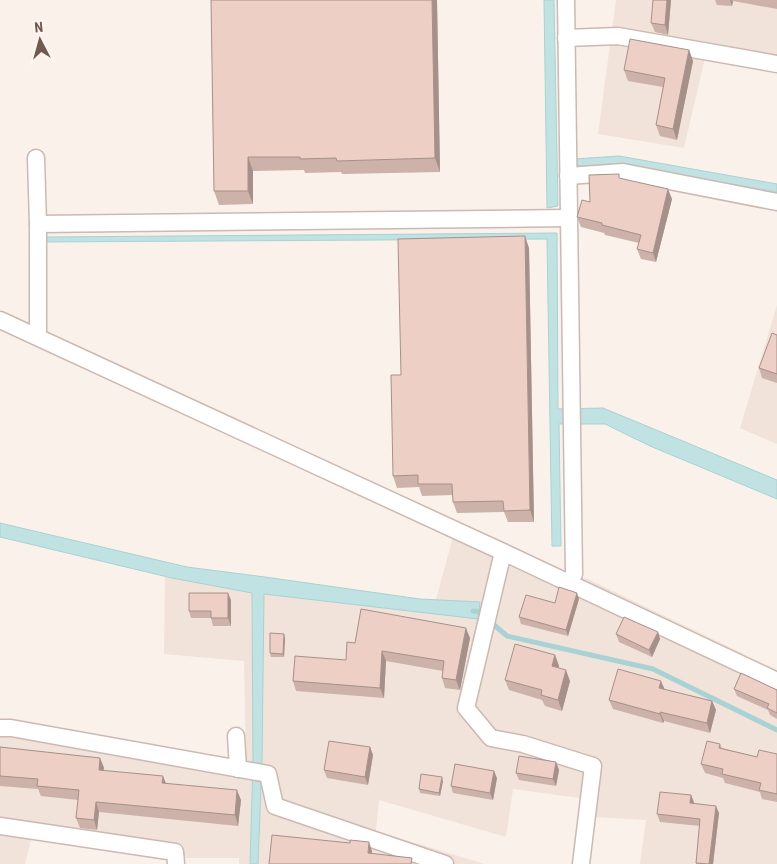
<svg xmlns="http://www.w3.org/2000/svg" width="777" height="864" viewBox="0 0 777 864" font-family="'Roboto Condensed',sans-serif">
  <rect width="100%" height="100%" fill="#faf2ea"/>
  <g fill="#f1e3d9">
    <path d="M 616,0 L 777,0 L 777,71 L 705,58 L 684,148 L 598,134 Z"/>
    <path d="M 777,305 L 777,444 L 740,428 Z"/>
    <path d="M 453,537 L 560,572 L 588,579 L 777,670 L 777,864 L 640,864 L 646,820 L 593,817 L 594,800 L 513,789 L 506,837 L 379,800 L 376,831 L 485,864 L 239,864 L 239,858 L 160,858 L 32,837 L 25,864 L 0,864 L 0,722 L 246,760 L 244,661 L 164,654 L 165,574 L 433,610 Z"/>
  </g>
  <g fill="#c0e2e2" stroke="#a8d2d3">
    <path d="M 544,0 L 554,0 L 558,206 L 547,208 Z"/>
    <path d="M 619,156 L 777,184 L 777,192 L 624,166 L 580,166 L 574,164 L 574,159 Z"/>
    <path d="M 557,233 L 558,409 L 603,408 L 777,480 L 777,499 L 650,446 L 605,424 L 559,424 L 561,546 L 552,546 L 547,239 L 45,242 L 46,237 Z"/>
    <path d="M 0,523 L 187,567 L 265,577 L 420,599 L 480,602 L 478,619 L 264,594 L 262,761 L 258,864 L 250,864 L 253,760 L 252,593 L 172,578 L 0,537 Z"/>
  </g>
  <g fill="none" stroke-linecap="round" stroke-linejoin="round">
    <path stroke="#a8d2d3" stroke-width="5" d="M 473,611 L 479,612 L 507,636 L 653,669 L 777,730"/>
    <g stroke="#ccb9b1" stroke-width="19">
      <g id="minor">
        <path d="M 566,0 L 574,574 L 569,583"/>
        <path d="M 566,38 L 618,36 L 777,64"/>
        <path d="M 36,158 L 38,224"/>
        <path d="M 568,176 L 623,172 L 777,202"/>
        <path d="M 0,320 L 503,552 L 777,681"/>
        <path d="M 38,337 L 38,224 L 569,218"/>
        <path d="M 503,552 L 466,708 L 491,738 L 523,744 L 593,766 L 581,864"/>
        <path d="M 0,728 L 11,728 L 268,774 L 275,806 L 445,864"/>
        <path d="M 236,736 L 238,769"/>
        <path d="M 0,826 L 175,852 L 176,864"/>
      </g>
    </g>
    <use href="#minor" stroke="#fff" stroke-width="16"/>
  </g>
  <g fill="#ccb2a9">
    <path d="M 211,0 L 437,0 L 440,172 L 342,174 L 341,172 L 305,173 L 304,170 L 253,171 L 253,204 L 219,205 L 214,191 Z"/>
    <path d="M 671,0 L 668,35 L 655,32 L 651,23 Z"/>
    <path d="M 715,0 L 777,0 L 777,9 L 733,1 L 732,6 L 717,5 Z"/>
    <path d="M 689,50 L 693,61 L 677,140 L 660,136 L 656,125 L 663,87 L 628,81 L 624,70 Z"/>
    <path d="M 621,178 L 672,199 L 656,262 L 641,259 L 637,249 L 639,243 L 605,235 L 604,233 L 581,227 L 577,217 L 590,202 Z"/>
    <path d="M 529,248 L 534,522 L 508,522 L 504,512 L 457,513 L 453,502 L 453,495 L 422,496 L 419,487 L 397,488 L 393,476 L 401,375 Z"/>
    <path d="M 777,335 L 777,383 L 762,378 L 759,368 Z"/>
    <path d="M 579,599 L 568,636 L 521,624 L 519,617 L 555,603 Z"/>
    <path d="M 231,600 L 231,626 L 213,626 L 211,618 L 191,618 L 189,611 Z"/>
    <path d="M 658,632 L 660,639 L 652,657 L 619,642 L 616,634 Z"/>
    <path d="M 285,638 L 284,657 L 271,657 L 270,653 Z"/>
    <path d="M 470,638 L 460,690 L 445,688 L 442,678 L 443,671 L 386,661 L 384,698 L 296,691 L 293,681 L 346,660 L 355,643 Z"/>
    <path d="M 555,655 L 559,666 L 558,668 L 570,681 L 562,711 L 545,706 L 542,700 L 509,690 L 505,680 Z"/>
    <path d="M 664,689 L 712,701 L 716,710 L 710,733 L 664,721 L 663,723 L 613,709 L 609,700 Z"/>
    <path d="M 734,689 L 777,690 L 777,719 L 770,715 L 768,710 L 737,696 Z"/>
    <path d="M 720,744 L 722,748 L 757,757 L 777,754 L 777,802 L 762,799 L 760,792 L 725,783 L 723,778 L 705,773 L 701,764 Z"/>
    <path d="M 0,747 L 100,758 L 104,768 L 103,770 L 241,800 L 238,826 L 99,812 L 97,830 L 80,828 L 76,818 L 78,800 L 41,796 L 38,789 L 0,786 Z"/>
    <path d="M 370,747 L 373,755 L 368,785 L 327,778 L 324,770 Z"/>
    <path d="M 556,762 L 559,770 L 556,786 L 519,780 L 516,773 Z"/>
    <path d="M 497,778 L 493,800 L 453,793 L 451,786 Z"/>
    <path d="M 443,781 L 440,796 L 420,793 L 419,789 Z"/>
    <path d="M 691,795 L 693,804 L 719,813 L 713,864 L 696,864 L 696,863 L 700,826 L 660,822 L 657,814 Z"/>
  </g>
  <g fill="#a6918a">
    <path d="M 432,0 L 437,0 L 440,172 L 435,158 Z"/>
    <path d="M 667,0 L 671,0 L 668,35 L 665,25 Z"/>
    <path d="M 730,0 L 733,1 L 732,6 Z"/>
    <path d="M 689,50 L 693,61 L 677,140 L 673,129 Z"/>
    <path d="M 248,157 L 253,171 L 253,204 L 248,191 Z"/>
    <path d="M 668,189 L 672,199 L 656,262 L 653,253 Z"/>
    <path d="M 525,236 L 529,248 L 534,522 L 530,510 Z"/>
    <path d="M 228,593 L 231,600 L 231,626 L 228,618 Z"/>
    <path d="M 577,593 L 579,599 L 568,636 L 566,630 Z"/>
    <path d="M 466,628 L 470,638 L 460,690 L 456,680 Z"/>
    <path d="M 658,632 L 660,639 L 652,657 L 649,650 Z"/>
    <path d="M 284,634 L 285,638 L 284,657 L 283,654 Z"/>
    <path d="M 382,651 L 386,661 L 384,698 L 380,688 Z"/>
    <path d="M 555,655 L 559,666 L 556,677 L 552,666 Z"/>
    <path d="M 566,670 L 570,681 L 562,711 L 558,700 Z"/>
    <path d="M 661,681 L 665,690 L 659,688 Z"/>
    <path d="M 712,701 L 716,710 L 710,733 L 707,723 Z"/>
    <path d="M 660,712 L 664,721 L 663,723 L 660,714 Z"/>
    <path d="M 370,747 L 373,755 L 368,785 L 365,777 Z"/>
    <path d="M 100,758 L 104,768 L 102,780 L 99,770 Z"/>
    <path d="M 556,762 L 559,770 L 556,786 L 553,779 Z"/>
    <path d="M 494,771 L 497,778 L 493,800 L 490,793 Z"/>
    <path d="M 163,776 L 167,786 L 162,783 Z"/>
    <path d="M 442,777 L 443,781 L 440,796 L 439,793 Z"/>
    <path d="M 237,790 L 241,800 L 238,826 L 235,815 Z"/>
    <path d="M 691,795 L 694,802 L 693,811 L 690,803 Z"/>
    <path d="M 96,802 L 99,812 L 97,830 L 94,820 Z"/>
    <path d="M 716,806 L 719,813 L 713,864 L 709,864 Z"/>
    <path d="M 369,842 L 372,851 L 371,862 L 368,853 Z"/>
  </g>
  <g fill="#edcfc5" stroke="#a6918a">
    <path d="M 211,0 L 432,0 L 435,158 L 337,161 L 336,158 L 300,159 L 300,157 L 248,157 L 248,191 L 214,191 Z"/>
    <path d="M 653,0 L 667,0 L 665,25 L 651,23 Z"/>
    <path d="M 630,39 L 689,50 L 673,129 L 656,125 L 665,78 L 624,70 Z"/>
    <path d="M 619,174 L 619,178 L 668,189 L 653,253 L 637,249 L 641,235 L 602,225 L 602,223 L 577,217 L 582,200 L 590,202 L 589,175 Z"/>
    <path d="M 525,236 L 530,510 L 504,511 L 503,501 L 453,502 L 452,484 L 418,484 L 418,475 L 393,476 L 391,375 L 401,375 L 398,239 Z"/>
    <path d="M 772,333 L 777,335 L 777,374 L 759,368 Z"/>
    <path d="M 559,587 L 577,593 L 566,630 L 519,617 L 526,595 L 555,603 Z"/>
    <path d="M 189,593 L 228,593 L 228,618 L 211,618 L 211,611 L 189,611 Z"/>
    <path d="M 361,609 L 466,628 L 456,680 L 442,678 L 444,661 L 382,651 L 380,688 L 293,681 L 295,656 L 346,660 L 347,642 L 355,643 Z"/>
    <path d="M 624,617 L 658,632 L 649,650 L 616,634 Z"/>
    <path d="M 270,633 L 284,634 L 283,654 L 270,653 Z"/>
    <path d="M 515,644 L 555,655 L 552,666 L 566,670 L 558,700 L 541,695 L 542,690 L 505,680 Z"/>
    <path d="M 618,669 L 661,681 L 659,688 L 712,701 L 707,723 L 660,712 L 660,714 L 609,700 Z"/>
    <path d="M 741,673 L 777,690 L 777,713 L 767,708 L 769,704 L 734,689 Z"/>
    <path d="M 329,741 L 370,747 L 365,777 L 324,770 Z"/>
    <path d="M 707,741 L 720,744 L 719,748 L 757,757 L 759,750 L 777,754 L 777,794 L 759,790 L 761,783 L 722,774 L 723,769 L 701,764 Z"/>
    <path d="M 0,747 L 100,758 L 99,770 L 163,776 L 162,783 L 237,790 L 235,815 L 96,802 L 94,820 L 76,818 L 79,790 L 37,786 L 38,779 L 0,776 Z"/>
    <path d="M 519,756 L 556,762 L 553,779 L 516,773 Z"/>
    <path d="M 455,764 L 494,771 L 490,793 L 451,786 Z"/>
    <path d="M 421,774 L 442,777 L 439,793 L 419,789 Z"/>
    <path d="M 660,792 L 691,795 L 690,803 L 716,806 L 709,864 L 696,863 L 700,819 L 657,814 Z"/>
    <path d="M 272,835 L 350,843 L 350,840 L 369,842 L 368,853 L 412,858 L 411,864 L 269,864 Z"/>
  </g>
  <g transform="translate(40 40) rotate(354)" stroke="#fdf6f0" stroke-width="4" paint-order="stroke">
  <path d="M0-4L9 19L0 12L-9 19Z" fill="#735850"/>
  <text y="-8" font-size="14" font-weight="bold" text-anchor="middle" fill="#735850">N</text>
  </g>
</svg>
